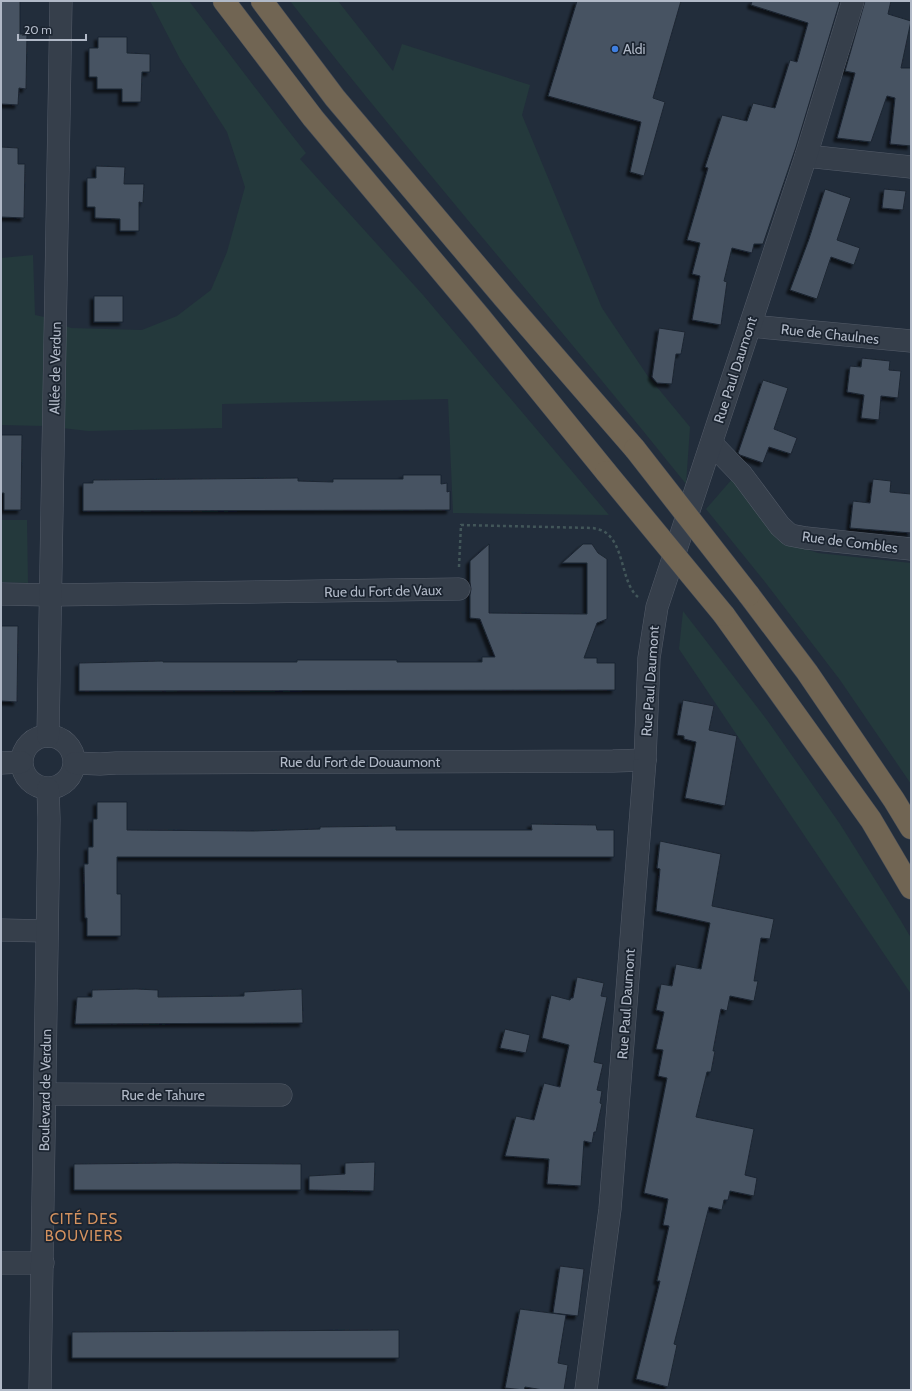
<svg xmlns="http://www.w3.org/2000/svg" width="912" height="1391" viewBox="0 0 912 1391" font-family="Cabin,sans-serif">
  <defs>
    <filter id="shadow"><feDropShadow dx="-3.5" dy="3.5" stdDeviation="1" flood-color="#0009"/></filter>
  </defs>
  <rect width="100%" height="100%" fill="#222d3b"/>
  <g fill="#24393c">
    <path d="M 150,1 L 189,1 L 283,124 L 306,153 L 300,159 L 423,295 L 609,515 L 453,513 L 448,399 L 222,404 L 222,428 L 88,431 L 62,428 L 63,325 L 71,328 L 142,330 L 177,316 L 211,290 L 227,252 L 245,187 L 227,132 L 180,59 Z"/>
    <path d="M 290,1 L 338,1 L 393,71 L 402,44 L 530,85 L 522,115 L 602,308 L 647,375 L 690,427 L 686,484 C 556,322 418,165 290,1 Z"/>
    <path d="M 33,255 L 35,315 L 44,317 L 43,426 L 1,425 L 1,258 Z"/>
    <path d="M 733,478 L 781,541 L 818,553 L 911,563 L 911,784 L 840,680 L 765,582 L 706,509 Z"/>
    <path d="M 1,520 L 27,520 L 28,583 L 1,582 Z"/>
    <path d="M 683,611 L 767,720 L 840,824 L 901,921 L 911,938 L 911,994 L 679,649 Z"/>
  </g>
  <g fill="#465262" stroke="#1d2632" filter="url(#shadow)">
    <path d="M 1,1 L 20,1 L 20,34 L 27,34 L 26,89 L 19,88 L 18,105 L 1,104 Z"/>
    <path d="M 577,1 L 681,1 L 653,98 L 665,102 L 644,176 L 630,172 L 641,122 L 548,96 Z"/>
    <path d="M 752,1 L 840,1 L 796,147 L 763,244 L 754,244 L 752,253 L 732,248 L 724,281 L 727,282 L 721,325 L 692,320 L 700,276 L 692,274 L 700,243 L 687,240 L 708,168 L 705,167 L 722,115 L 747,121 L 753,103 L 775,108 L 790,60 L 797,62 L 808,23 L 751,5 Z"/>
    <path d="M 865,1 L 891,1 L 888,14 L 911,21 L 901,68 L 911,68 L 911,146 L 890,144 L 895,98 L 887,96 L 871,142 L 837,138 L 855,73 L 845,71 Z"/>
    <path d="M 98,37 L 127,37 L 127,53 L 150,54 L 150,72 L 142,72 L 141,102 L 122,102 L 122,89 L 97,89 L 97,77 L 89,77 L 89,48 L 98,48 Z"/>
    <path d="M 1,147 L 18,148 L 18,164 L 25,164 L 24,218 L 1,217 Z"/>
    <path d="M 96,166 L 125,167 L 124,184 L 144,184 L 143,203 L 139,202 L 139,231 L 120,231 L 120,219 L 95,218 L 95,207 L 87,207 L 87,178 L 96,178 Z"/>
    <path d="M 825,189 L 851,198 L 837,240 L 860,248 L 854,265 L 831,257 L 817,299 L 790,290 L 809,239 Z"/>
    <path d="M 884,189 L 906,191 L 903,210 L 882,208 Z"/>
    <rect x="94" y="296" width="29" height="26"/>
    <path d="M 659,328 L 685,332 L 681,354 L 676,354 L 672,384 L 657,383 L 652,377 Z"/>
    <path d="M 862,358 L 890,361 L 889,370 L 901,371 L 898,398 L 881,396 L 879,420 L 861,418 L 864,395 L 847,392 L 850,366 L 861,367 Z"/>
    <path d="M 763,380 L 788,388 L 774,429 L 797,438 L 791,454 L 769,447 L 763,463 L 740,455 L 738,453 Z"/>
    <path d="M 1,435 L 22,435 L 21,510 L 4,510 L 4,493 L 1,493 Z"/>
    <path d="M 403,475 L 441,475 L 441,484 L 447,483 L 447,492 L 450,491 L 450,510 L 83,511 L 83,483 L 93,483 L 93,480 L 298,478 L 298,481 L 333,482 L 333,479 L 403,479 Z"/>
    <path d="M 873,479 L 891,481 L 890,492 L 911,494 L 911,533 L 850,528 L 853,501 L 870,503 Z"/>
    <path d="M 489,544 L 489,613 L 587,614 L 587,563 L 562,563 L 583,544 L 592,544 L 598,553 L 607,559 L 607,619 L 597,623 L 584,658 L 597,658 L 597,663 L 615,663 L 615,690 L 79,691 L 79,663 L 163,661 L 163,662 L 297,662 L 297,660 L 397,660 L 397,662 L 482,662 L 482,657 L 495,657 L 480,619 L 470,618 L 470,595 L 471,589 L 470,582 L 470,561 Z"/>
    <path d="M 1,626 L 18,626 L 17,702 L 1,701 Z"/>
    <path d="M 683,700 L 714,706 L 709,730 L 737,736 L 725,806 L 685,798 L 696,742 L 684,739 L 684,736 L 677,735 Z"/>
    <path d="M 97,802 L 127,802 L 127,830 L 253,831 L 320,829 L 320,827 L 396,826 L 396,830 L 532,830 L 531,824 L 596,825 L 597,830 L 614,830 L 614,857 L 117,857 L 117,894 L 121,894 L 121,936 L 87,936 L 87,918 L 85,918 L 84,864 L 88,864 L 88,847 L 93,847 L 93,819 L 97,819 Z"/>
    <path d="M 660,841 L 721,854 L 712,906 L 774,919 L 770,939 L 761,938 L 754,981 L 758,981 L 754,1001 L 730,996 L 727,1011 L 721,1009 L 713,1051 L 715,1051 L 711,1072 L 707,1072 L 696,1117 L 754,1129 L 745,1175 L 757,1178 L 754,1196 L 730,1191 L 728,1200 L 724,1200 L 722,1210 L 709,1207 L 674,1344 L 677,1345 L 668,1387 L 636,1379 L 660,1281 L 657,1281 L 669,1226 L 663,1225 L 668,1199 L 644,1193 L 667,1078 L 658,1076 L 663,1050 L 656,1049 L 664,1012 L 656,1010 L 661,984 L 672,986 L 676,964 L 701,969 L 710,923 L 656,911 L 660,869 L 657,868 Z"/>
    <path d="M 577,977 L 604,983 L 601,996 L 607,997 L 594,1062 L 603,1064 L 597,1090 L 602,1091 L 600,1103 L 602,1104 L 596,1132 L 594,1132 L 592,1143 L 584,1141 L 581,1186 L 547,1184 L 549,1159 L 505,1156 L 516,1116 L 534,1120 L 544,1083 L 560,1087 L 569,1045 L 542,1038 L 551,995 L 570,1000 L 571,998 L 573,998 Z"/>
    <path d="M 136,989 L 158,990 L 158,997 L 244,996 L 244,992 L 302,989 L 303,1023 L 75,1024 L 77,997 L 92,997 L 92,990 Z"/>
    <path d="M 505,1029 L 530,1035 L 526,1053 L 500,1048 Z"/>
    <path d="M 375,1162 L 374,1191 L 309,1190 L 309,1176 L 345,1174 L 345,1163 Z"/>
    <path d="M 175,1163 L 301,1164 L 301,1190 L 74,1190 L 74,1164 Z"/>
    <path d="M 560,1266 L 584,1269 L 578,1316 L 553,1313 Z"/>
    <path d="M 520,1309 L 566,1315 L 558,1363 L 568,1365 L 564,1390 L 543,1390 L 525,1387 L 524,1390 L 505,1388 Z"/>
    <path d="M 399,1330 L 399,1358 L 72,1358 L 72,1332 Z"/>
  </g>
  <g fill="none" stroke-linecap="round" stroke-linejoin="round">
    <g stroke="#545c69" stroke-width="23">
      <g id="minor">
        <path d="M 806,156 L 911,167"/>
        <path d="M 750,326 L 911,341"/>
        <path d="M 712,444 L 742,475 L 780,526 L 790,535 L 806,538 L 911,549"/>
        <path d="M 1,594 L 51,595 L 459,589"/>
        <circle cx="48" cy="762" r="26"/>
        <path d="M 48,736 L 61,1"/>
        <path d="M 1,763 L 21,762"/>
        <path d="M 75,763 L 100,764 L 116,763 L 613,761 L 645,760"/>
        <path d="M 1,930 L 46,931"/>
        <path d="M 45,1094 L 281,1095"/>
        <path d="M 1,1263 L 43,1263"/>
        <path d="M 40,1390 L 49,819 L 48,789"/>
        <path d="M 586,1390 L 610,1209 L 645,760 L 649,658 L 657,607 L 806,156 L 853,1"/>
      </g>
    </g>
    <g stroke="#414956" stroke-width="23">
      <g id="highway">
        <path d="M 224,1 L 313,118 L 480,317 L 606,472"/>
        <path d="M 262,1 L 335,98 L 504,298 L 635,449"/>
        <path d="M 749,595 L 807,672 L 894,800 L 911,828"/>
        <path d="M 724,615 L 871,820 L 911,888"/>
      </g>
    </g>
    <path stroke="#425659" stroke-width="2.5" stroke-dasharray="3 3" stroke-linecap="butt" d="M 459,567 L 461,525 L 593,528 C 597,529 602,530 605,532 C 625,546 621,583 638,597"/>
    <use href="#minor" stroke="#363f4b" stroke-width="22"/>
    <use href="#highway" stroke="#716553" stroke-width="22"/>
    <g stroke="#414956" stroke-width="23" stroke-linecap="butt">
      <g id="highway-bridge">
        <path d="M 635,449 L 749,595"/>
        <path d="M 606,472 L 724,615"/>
      </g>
    </g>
    <use href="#highway-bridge" stroke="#716553" stroke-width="22"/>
  </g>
  <circle fill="#3f7fe0" stroke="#1b2430" stroke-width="1.5" cx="615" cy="49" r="4"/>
  <g text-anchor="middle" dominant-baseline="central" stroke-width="3.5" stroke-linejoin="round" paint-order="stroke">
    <g font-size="14" fill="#b1b9c7" stroke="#1b2430" text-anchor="start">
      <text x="623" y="49">Aldi</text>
    </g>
    <g font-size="14" fill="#b1b9c7" stroke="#1b2430">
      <text transform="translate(830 334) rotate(6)">Rue de Chaulnes</text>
      <text transform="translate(55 368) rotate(-89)">Allée de Verdun</text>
      <text transform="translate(735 370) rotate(-72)">Rue Paul Daumont</text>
      <text transform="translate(850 542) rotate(7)">Rue de Combles</text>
      <text transform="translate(383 591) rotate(-1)">Rue du Fort de Vaux</text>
      <text transform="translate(650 681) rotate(-86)">Rue Paul Daumont</text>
      <text x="360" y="762">Rue du Fort de Douaumont</text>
      <text transform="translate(626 1004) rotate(-86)">Rue Paul Daumont</text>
      <text transform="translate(45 1090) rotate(-89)">Boulevard de Verdun</text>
      <text x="163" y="1095">Rue de Tahure</text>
    </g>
    <g font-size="15" letter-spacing="1" fill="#d4925f" stroke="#1b2430">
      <text x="84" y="1219">CITÉ DES<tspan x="84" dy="17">BOUVIERS</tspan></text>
    </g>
  </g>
  <rect width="912" height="1391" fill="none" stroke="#b1b9c7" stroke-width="4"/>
  <path d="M18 34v6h68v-6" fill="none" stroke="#b1b9c7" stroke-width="2"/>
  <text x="24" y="34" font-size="12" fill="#b1b9c7" stroke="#1b2430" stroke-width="3" paint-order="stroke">20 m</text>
</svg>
